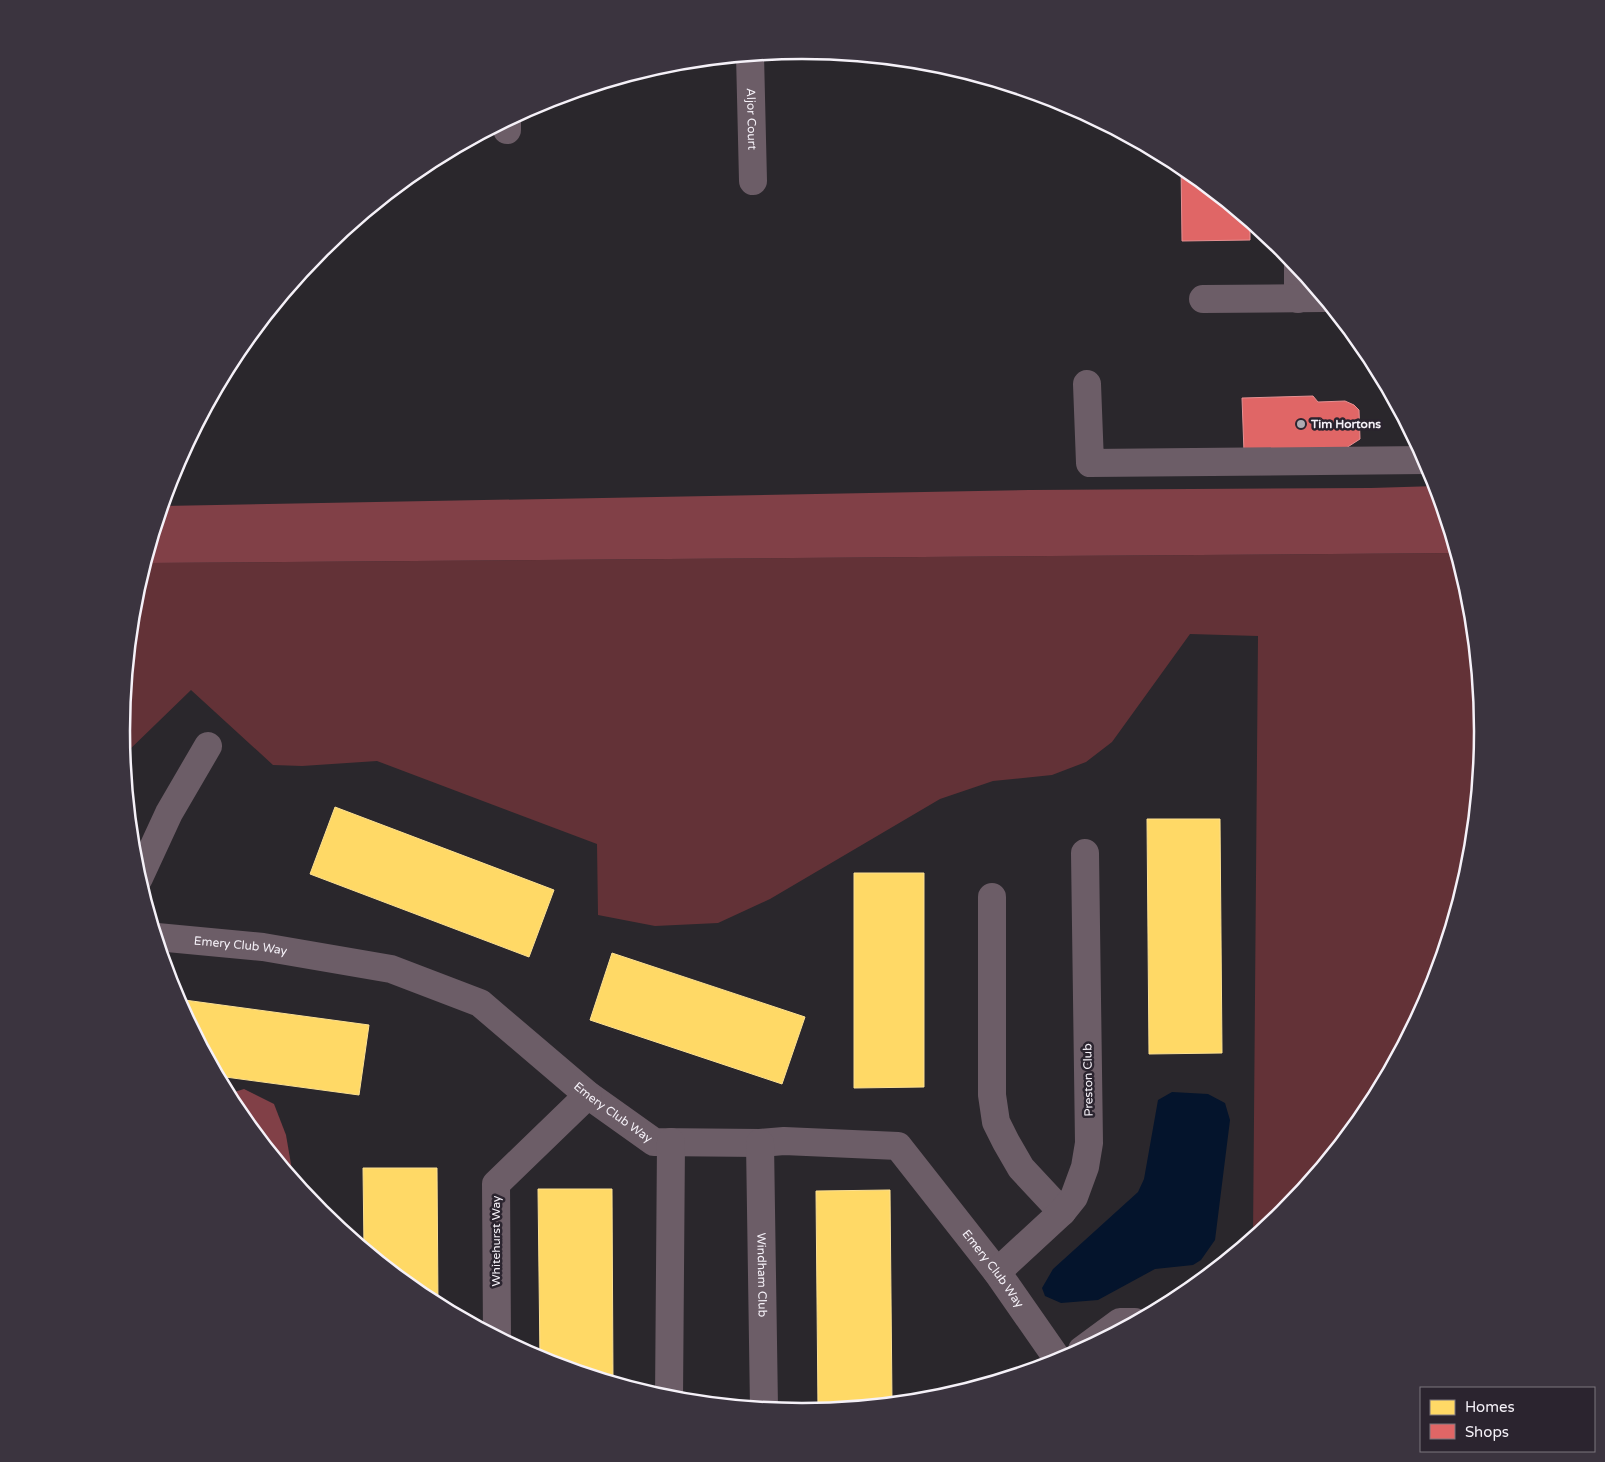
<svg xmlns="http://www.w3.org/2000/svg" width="1605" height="1462" viewBox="0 0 1605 1462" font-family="'Varela Round',sans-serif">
  <rect width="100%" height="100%" fill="#2a272c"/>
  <path fill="#633237" d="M 1457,553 L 1470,598 L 1483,731 L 1470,864 L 1432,992 L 1369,1110 L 1284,1213 L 1253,1238 L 1258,636 L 1190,634 L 1112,742 L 1086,762 L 1052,775 L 993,781 L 940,799 L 770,899 L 718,923 L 655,926 L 598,915 L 597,844 L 377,761 L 302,766 L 273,765 L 191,690 L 124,755 L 122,731 L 135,598 L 145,563 Z"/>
  <g fill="#814047">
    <path d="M 1437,486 L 1457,553 L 145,563 L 163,506 L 1029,490 L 1371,488 Z"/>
    <path d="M 244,1089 L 274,1104 L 286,1135 L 292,1170 L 291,1176 L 236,1109 L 228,1094 Z"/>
  </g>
  <path fill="#04142c" d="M 1172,1092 L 1208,1094 L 1225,1103 L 1230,1120 L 1215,1240 L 1201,1260 L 1193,1265 L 1155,1269 L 1098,1300 L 1061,1303 L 1045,1296 L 1042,1288 L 1053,1269 L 1138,1192 L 1144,1179 L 1158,1100 Z"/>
  <g fill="#ffd966" stroke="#fce092">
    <path d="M 335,807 L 554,890 L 529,957 L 310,874 Z"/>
    <path d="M 1147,819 L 1220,819 L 1222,1053 L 1149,1054 Z"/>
    <path d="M 854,873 L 924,873 L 924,1087 L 854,1088 Z"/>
    <path d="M 612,953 L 805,1017 L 782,1084 L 590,1020 Z"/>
    <path d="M 177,999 L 369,1025 L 359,1095 L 218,1076 Z"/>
    <path d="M 363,1168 L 437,1168 L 438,1305 L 424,1297 L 364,1248 Z"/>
    <path d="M 538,1189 L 612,1189 L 613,1382 L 540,1359 Z"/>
    <path d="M 890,1190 L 892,1403 L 818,1410 L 816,1191 Z"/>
  </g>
  <g fill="#e06666" stroke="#e69092">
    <path d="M 1181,165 L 1250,221 L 1250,240 L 1182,241 Z"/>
    <path d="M 1313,396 L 1318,402 L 1345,401 L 1354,405 L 1359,410 L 1360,439 L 1343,450 L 1244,452 L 1242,398 Z"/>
  </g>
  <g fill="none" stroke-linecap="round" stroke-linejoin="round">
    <g stroke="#6c5d67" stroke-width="28">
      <path id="s1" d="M 750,55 L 753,181"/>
      <path d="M 507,121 L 507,130"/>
      <path d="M 1298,266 L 1298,299"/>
      <path d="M 1203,299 L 1324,298"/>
      <path d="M 1087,384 L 1090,463 L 1426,460"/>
      <path d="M 139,878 L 169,813 L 208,746"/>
      <path d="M 992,897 L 992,1095 L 996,1122 L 1006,1142 L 1021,1168 L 1062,1212"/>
      <path id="s2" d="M 157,937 L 263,947 L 391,969 L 480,1003 L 588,1095 L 654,1142 L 760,1143 L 784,1141 L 898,1146 L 997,1272 L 1059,1361"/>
      <path id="s3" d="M 760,1143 L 764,1408"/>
      <path d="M 997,1272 L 1062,1212 L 1074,1197 L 1085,1167 L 1089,1143 L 1085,853"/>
      <path d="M 497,1336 L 496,1184 L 588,1095"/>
      <path d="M 1082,1350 L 1120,1322 L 1135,1322"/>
      <path d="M 669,1399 L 671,1142"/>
    </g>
  </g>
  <circle fill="#aeaab1" stroke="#2b242f" stroke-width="2" cx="1301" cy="424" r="5"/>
  <g text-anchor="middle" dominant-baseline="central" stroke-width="5" stroke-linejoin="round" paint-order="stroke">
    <g font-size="12" fill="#f5f1f8" stroke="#2b242f">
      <text stroke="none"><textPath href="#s1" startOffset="64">Aljor Court</textPath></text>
      <text stroke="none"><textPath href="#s2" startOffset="84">Emery Club Way</textPath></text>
      <text transform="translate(1088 1080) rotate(-91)">Preston Club</text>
      <text stroke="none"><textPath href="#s2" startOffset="504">Emery Club Way</textPath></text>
      <text transform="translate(496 1241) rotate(-90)">Whitehurst Way</text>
      <text stroke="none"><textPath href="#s2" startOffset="954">Emery Club Way</textPath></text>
      <text stroke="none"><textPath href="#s3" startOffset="132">Windham Club</textPath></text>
    </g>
    <g font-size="12" font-weight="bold" fill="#f5f1f8" stroke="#2b242f" text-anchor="start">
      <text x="1311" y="424">Tim Hortons</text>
    </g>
  </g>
  <path d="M0 0H1605V1462H0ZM130 731a672 672 0 1 1 1344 0a672 672 0 1 1-1344 0Z" fill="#3b343f" fill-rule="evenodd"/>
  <path fill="none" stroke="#f5f1f8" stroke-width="2.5" d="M130 731a672 672 0 1 1 1344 0a672 672 0 1 1-1344 0Z"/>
  <rect x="1420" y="1387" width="175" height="65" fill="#2b242f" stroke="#7c767f"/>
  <rect x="1430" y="1400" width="25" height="15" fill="#ffd966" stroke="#7c767f"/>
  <text x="1465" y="1412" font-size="15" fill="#f5f1f8">Homes</text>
  <rect x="1430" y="1424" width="25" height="15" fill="#e06666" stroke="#7c767f"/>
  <text x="1465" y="1437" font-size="15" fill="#f5f1f8">Shops</text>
</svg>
